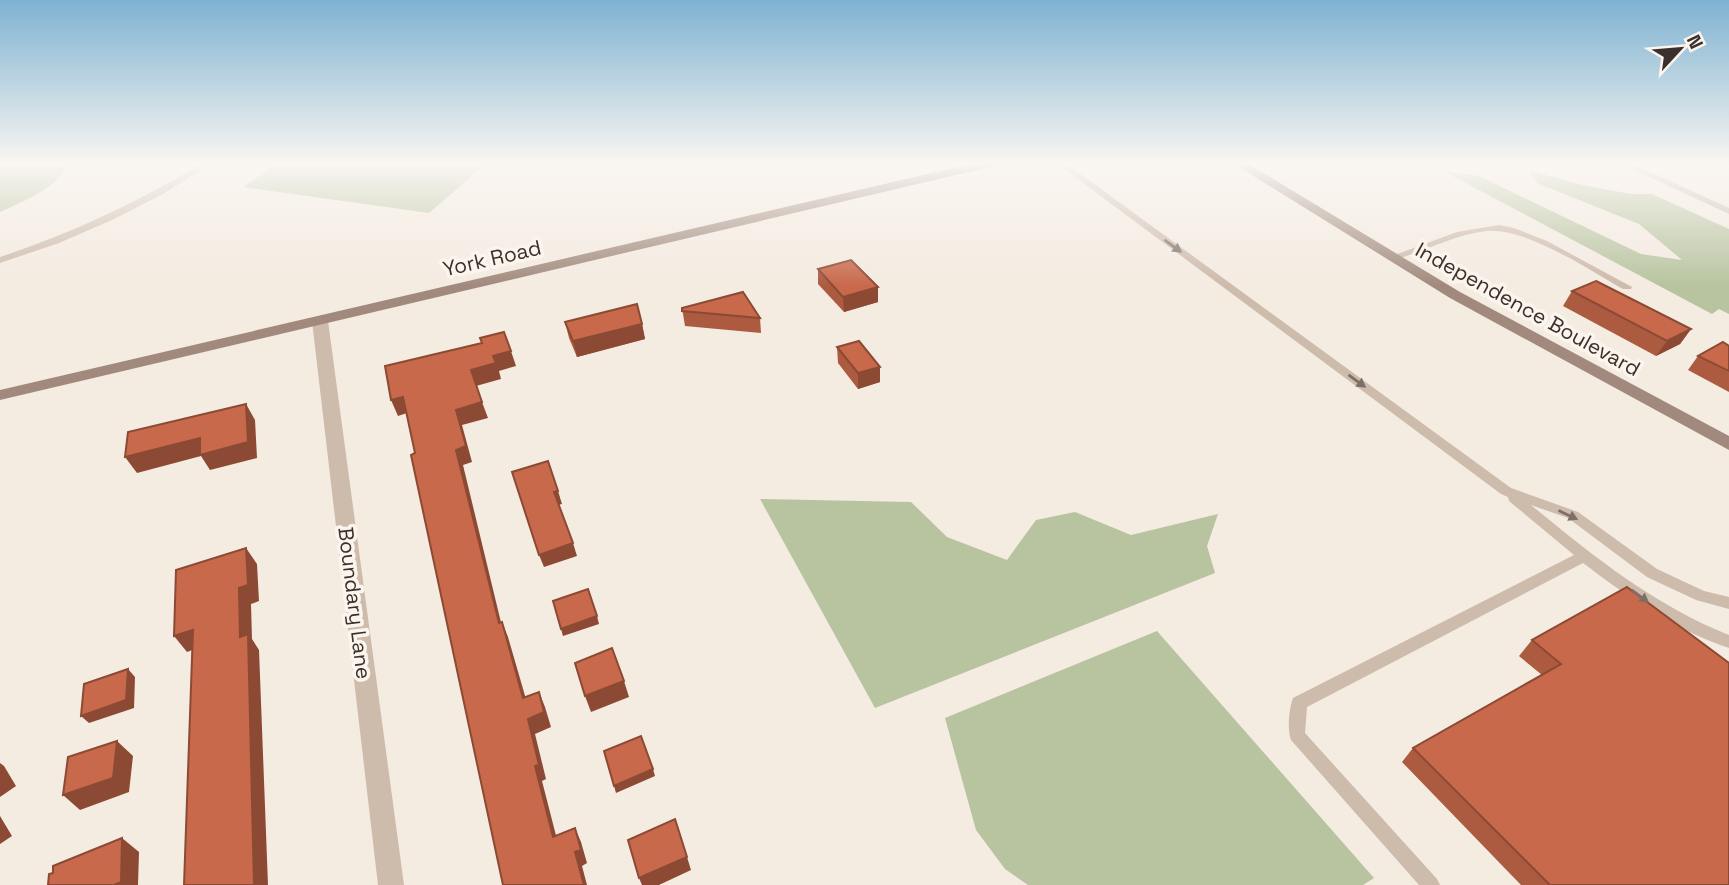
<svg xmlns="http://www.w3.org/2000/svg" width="1729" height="885" viewBox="0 0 1729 885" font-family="'Space Grotesk',sans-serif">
  <rect width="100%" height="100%" fill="#f4ebe1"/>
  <g fill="#b8c4a0">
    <path d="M 0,162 L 69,162 C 59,188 24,201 0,212 Z"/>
    <path d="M 280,162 L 488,162 L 429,213 L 243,187 Z"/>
    <path d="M 1529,170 L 1582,185 L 1631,194 L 1652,194 L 1729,229 L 1729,314 L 1719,309 L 1712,314 L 1445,172 L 1479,176 L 1641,254 L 1682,260 L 1639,224 L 1537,183 Z"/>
    <path d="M 760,499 L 911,502 L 947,537 L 1007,560 L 1036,520 L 1075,512 L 1131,535 L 1218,514 L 1207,546 L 1215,573 L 875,708 Z"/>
    <path d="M 1157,631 L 1374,878 L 1363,885 L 1028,885 L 1005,869 L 976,830 L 945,718 Z"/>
  </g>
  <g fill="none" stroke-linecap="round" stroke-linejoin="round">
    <g fill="#cdbbac" fill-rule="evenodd">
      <path d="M 204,162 L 214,162 L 163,194 L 112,220 L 59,243 L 0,263 L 0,257 C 72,233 139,202 204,162 Z"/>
      <path d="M 1055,162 L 1064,162 L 1511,488 L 1578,512 L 1657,569 L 1704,591 L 1729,597 L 1729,609 L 1696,600 L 1647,577 L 1568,518 L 1531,505 C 1593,556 1654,605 1729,635 L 1729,648 C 1675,630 1628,597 1583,563 L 1307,707 L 1305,733 L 1437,879 L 1440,885 L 1419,885 L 1291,740 C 1287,729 1289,709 1293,698 L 1574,555 L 1509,501 L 1508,497 L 1501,494 Z"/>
      <path d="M 1617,162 L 1628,162 L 1729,208 L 1729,214 Z"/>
      <path d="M 1499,225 L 1514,228 L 1547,241 L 1632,287 L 1631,289 L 1623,289 C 1589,270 1526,227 1486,231 C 1454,235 1425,251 1394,260 L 1389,257 L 1457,232 Z"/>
    </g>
    <path fill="#cdbbac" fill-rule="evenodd" d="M 320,316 L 328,321 L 404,885 L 378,885 L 312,321 Z"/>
    <g fill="#a18a7d" fill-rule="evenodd">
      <path d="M 979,162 L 1000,162 L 994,166 L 0,400 L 0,390 Z"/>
      <path d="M 1231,162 L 1245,162 L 1460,292 L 1729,436 L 1729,450 L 1450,298 Z"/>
    </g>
  </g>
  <g fill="#ac5a40">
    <path d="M 818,269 L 878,302 L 844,312 L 818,284 Z"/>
    <path d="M 1572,291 L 1691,329 L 1680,344 L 1656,356 L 1563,306 Z"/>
    <path d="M 682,308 L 760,318 L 761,333 L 685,326 Z"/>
    <path d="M 565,322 L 642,324 L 645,339 L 577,357 L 569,338 Z"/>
    <path d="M 1729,346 L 1729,392 L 1688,370 L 1698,356 Z"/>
    <path d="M 837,347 L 880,367 L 880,382 L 858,389 L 838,363 Z"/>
    <path d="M 1532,640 L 1729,663 L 1729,885 L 1521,885 L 1402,762 L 1413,748 L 1542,675 L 1519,656 Z"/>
  </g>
  <g fill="#8c4a34">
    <path d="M 878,287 L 878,302 L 844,312 L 843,297 Z"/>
    <path d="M 642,324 L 645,339 L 577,357 L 573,341 Z"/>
    <path d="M 1691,329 L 1680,344 L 1656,356 L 1667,341 Z"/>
    <path d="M 511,351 L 516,366 L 499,371 L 501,379 L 476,386 L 471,370 L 493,356 Z"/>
    <path d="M 880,367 L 880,382 L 858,389 L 858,373 Z"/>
    <path d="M 403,397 L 410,412 L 398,416 L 391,400 Z"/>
    <path d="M 482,402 L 488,418 L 462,425 L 472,462 L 463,465 L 505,639 L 499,623 L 456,450 L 456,410 Z"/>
    <path d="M 246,404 L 255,420 L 257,458 L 210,470 L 201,456 L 137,473 L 125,457 Z"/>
    <path d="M 558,491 L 562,504 L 558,505 L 554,492 Z"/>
    <path d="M 573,543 L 577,556 L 544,567 L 539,555 Z"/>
    <path d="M 246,548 L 257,564 L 259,601 L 251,604 L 252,639 L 259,650 L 268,885 L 254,885 L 240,637 L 239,588 Z"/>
    <path d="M 597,616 L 599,624 L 563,636 L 561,629 Z"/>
    <path d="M 502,622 L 508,637 L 530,713 L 523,698 Z"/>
    <path d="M 193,630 L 206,645 L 187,652 L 174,636 Z"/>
    <path d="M 128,669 L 135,677 L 134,708 L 89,723 L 81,716 Z"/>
    <path d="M 624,681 L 629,697 L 591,712 L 585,696 Z"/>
    <path d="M 539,692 L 545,707 L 551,727 L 535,734 L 546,779 L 542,781 L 560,851 L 553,837 L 535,766 L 528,719 Z"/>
    <path d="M 117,741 L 133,756 L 129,792 L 80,810 L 63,795 Z"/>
    <path d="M 0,763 L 4,766 L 16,786 L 0,797 Z"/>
    <path d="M 653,769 L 655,776 L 616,793 L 614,786 Z"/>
    <path d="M 0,816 L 12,836 L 0,844 Z"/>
    <path d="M 575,828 L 581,842 L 587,863 L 582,866 L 587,885 L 584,885 L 575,852 Z"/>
    <path d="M 122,838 L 139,852 L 138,885 L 114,885 Z"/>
    <path d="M 687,857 L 691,870 L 659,885 L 642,885 L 639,878 Z"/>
  </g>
  <g fill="#c8694b" stroke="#8c4a34" stroke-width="2">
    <path d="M 851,260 L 878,287 L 843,297 L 818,269 Z"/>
    <path d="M 1596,281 L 1691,329 L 1667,341 L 1572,291 Z"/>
    <path d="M 743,292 L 760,318 L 682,311 L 682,308 Z"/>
    <path d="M 637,304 L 642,324 L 573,341 L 565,322 Z"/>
    <path d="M 504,332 L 511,351 L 493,356 L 496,363 L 471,370 L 482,402 L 456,410 L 466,446 L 456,450 L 499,623 L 502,622 L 523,698 L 539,692 L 544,712 L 528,719 L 539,765 L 535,766 L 553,837 L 575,828 L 581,850 L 575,852 L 584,885 L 503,885 L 411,455 L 415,453 L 403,397 L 391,400 L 385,366 L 482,343 L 480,338 Z"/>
    <path d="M 859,341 L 880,367 L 858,373 L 837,347 Z"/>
    <path d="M 1723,342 L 1729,346 L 1729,371 L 1698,356 Z"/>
    <path d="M 246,404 L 248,442 L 200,455 L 200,438 L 125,457 L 128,432 Z"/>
    <path d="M 548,461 L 558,491 L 554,492 L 573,543 L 539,555 L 512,472 Z"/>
    <path d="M 246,548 L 248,585 L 239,588 L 240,637 L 248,634 L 254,885 L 184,885 L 193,630 L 174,636 L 176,570 Z"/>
    <path d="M 1627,587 L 1729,663 L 1729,885 L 1550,885 L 1413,748 L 1561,664 L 1532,640 Z"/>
    <path d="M 588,589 L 597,616 L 561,629 L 553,601 Z"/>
    <path d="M 612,648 L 624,681 L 585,696 L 575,663 Z"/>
    <path d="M 128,669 L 126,700 L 81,716 L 84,684 Z"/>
    <path d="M 641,736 L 653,769 L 614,786 L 604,751 Z"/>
    <path d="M 117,741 L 113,778 L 63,795 L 68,757 Z"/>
    <path d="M 675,819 L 687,857 L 639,878 L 628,840 Z"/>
    <path d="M 122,838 L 121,882 L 114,885 L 48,885 L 49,874 L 53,873 L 53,866 Z"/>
  </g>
  <defs><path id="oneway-solid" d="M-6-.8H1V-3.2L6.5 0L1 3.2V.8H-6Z" transform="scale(1.75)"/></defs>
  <g fill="#7d6f65">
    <use href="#oneway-solid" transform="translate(1173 246) rotate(36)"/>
    <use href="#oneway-solid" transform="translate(1357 381) rotate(36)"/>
    <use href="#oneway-solid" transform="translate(1568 515) rotate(25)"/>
    <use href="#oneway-solid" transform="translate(1640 596) rotate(36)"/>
  </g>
  <linearGradient id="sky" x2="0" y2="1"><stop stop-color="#7eb2d2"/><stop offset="0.57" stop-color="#faf6f2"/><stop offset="1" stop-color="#faf6f2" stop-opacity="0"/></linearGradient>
  <rect width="1729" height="286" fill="url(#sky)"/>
  <g text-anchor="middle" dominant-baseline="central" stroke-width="7" stroke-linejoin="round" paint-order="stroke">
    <g font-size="21" fill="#3b302b" stroke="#fbf5ee">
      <text transform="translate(492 258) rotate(-13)">York Road</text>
      <text transform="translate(1528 309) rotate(29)">Independence Boulevard</text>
      <text transform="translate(355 603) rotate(83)">Boundary Lane</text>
    </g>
  </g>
  <g transform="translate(1680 49) rotate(64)" stroke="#fbf5ee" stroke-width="5" paint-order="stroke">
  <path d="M0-5L12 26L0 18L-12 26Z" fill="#3b302b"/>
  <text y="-10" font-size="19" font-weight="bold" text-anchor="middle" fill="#3b302b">N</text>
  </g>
</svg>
